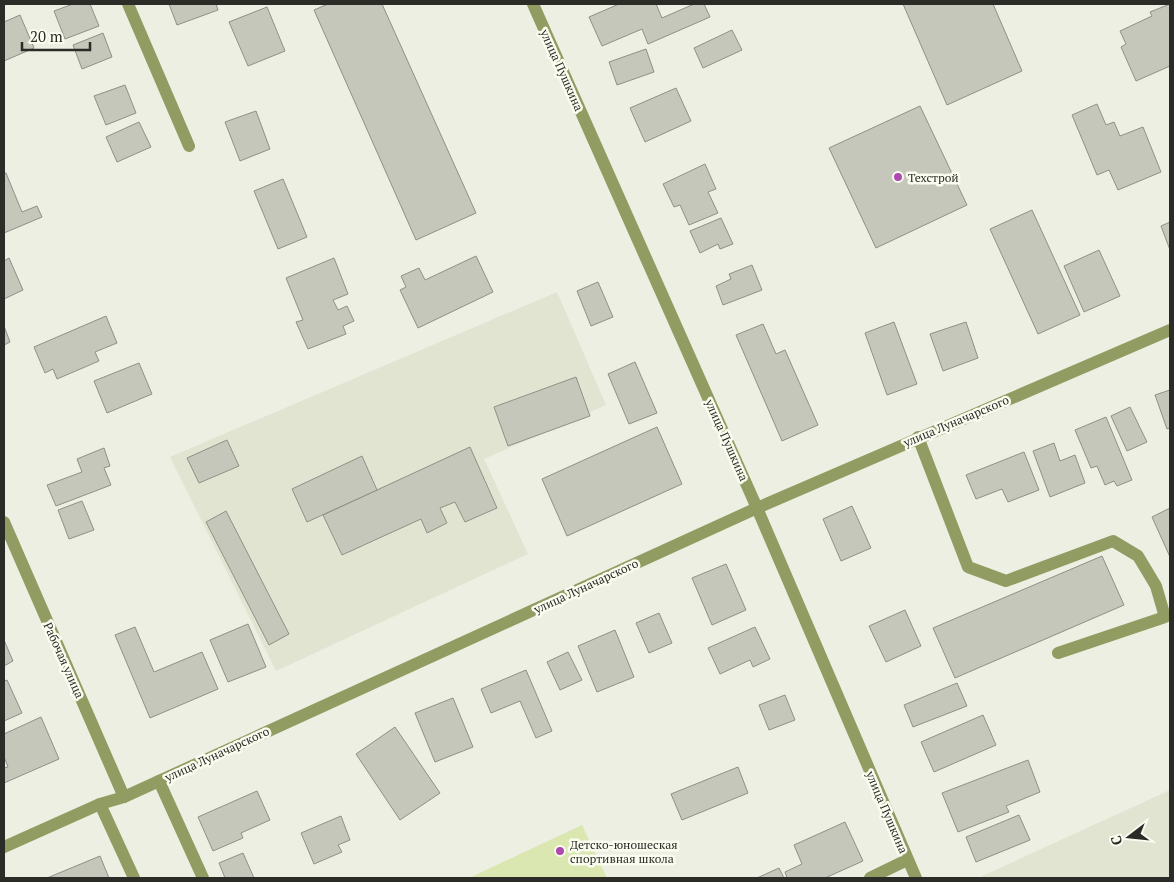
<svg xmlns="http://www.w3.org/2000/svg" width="1174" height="882" viewBox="0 0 1174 882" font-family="'PT Serif',serif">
  <rect width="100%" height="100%" fill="#ecefe2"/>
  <g fill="#e0e4d1">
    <path d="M 557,292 L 606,405 L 484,459 L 528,554 L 276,671 L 170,457 Z"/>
    <path d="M 1170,790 L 1170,878 L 978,878 Z"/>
  </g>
  <path fill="#dbe7b1" d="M 582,825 L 607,878 L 469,878 Z"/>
  <g fill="#c4c7ba" stroke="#8e9185">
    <path d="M 73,4 L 90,4 L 99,26 L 65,39 L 54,11 Z"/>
    <path d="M 169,4 L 216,4 L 218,10 L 177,25 Z"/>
    <path d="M 328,4 L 382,4 L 476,213 L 416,240 L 314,10 Z"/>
    <path d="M 619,4 L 656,4 L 662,18 L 694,4 L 704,4 L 710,17 L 648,44 L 642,29 L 602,46 L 589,17 Z"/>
    <path d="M 903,4 L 993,4 L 1022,71 L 947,105 Z"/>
    <path d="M 1170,4 L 1170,66 L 1136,81 L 1121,47 L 1126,44 L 1120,31 L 1152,16 L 1150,12 Z"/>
    <path d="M 267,7 L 285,51 L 248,66 L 229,22 Z"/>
    <path d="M 20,15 L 34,48 L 4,61 L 4,22 Z"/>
    <path d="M 732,30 L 742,50 L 703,68 L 694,48 Z"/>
    <path d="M 103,33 L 112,57 L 82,69 L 73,45 Z"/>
    <path d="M 646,49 L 654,72 L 617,85 L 609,62 Z"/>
    <path d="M 125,85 L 136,113 L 106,125 L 94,96 Z"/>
    <path d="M 676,88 L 691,121 L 645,142 L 630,108 Z"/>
    <path d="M 1097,104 L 1106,125 L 1114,122 L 1120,136 L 1143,127 L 1161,172 L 1118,190 L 1109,170 L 1097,175 L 1072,115 Z"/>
    <path d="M 920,106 L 967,205 L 876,248 L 829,148 Z"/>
    <path d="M 256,111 L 270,149 L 240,161 L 225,122 Z"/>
    <path d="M 139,122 L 151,147 L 117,162 L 106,137 Z"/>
    <path d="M 705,164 L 716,189 L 708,192 L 718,213 L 689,225 L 680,205 L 674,207 L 663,184 Z"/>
    <path d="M 4,173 L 6,173 L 22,212 L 37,206 L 42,217 L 4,233 Z"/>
    <path d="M 283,179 L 307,237 L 278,249 L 254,191 Z"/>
    <path d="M 1032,210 L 1080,315 L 1038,334 L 990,229 Z"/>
    <path d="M 721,218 L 733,244 L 720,249 L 718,244 L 700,253 L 690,231 Z"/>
    <path d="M 1170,222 L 1170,250 L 1161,226 Z"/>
    <path d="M 1099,250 L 1120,296 L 1084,312 L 1064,266 Z"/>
    <path d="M 476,256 L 493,292 L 418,328 L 400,290 L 406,287 L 401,276 L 419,268 L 425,280 Z"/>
    <path d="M 9,258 L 23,290 L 4,299 L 4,261 Z"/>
    <path d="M 334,258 L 348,294 L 333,300 L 338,310 L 347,306 L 354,321 L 343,326 L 346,334 L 308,349 L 296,322 L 303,320 L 286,278 Z"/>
    <path d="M 752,265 L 762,290 L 723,305 L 716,286 L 731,279 L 729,274 Z"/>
    <path d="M 598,282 L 613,317 L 591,326 L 577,291 Z"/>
    <path d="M 106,316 L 117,343 L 95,352 L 99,361 L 57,379 L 53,369 L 45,373 L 34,347 Z"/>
    <path d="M 894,322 L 917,384 L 887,395 L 865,333 Z"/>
    <path d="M 966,322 L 978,358 L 943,371 L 930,334 Z"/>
    <path d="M 763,324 L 776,354 L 785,350 L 818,425 L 782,441 L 736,335 Z"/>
    <path d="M 4,326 L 10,342 L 4,345 Z"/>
    <path d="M 635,362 L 657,413 L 629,424 L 608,374 Z"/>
    <path d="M 139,363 L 152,394 L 107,413 L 94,381 Z"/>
    <path d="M 576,377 L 590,416 L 508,446 L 494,407 Z"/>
    <path d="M 1170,390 L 1170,428 L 1167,429 L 1155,395 Z"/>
    <path d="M 1130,407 L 1147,442 L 1127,451 L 1111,416 Z"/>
    <path d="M 1106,417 L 1132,480 L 1117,486 L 1114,481 L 1105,485 L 1097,466 L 1091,468 L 1075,430 Z"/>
    <path d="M 657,427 L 682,484 L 567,536 L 542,479 Z"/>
    <path d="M 227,440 L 239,466 L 199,483 L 187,458 Z"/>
    <path d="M 1054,443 L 1060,461 L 1075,455 L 1085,483 L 1050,497 L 1033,451 Z"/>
    <path d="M 470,447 L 497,508 L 465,522 L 455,502 L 440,508 L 447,523 L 427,533 L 421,519 L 342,555 L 323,515 Z"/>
    <path d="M 104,448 L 110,466 L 104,468 L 111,485 L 56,506 L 47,485 L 82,472 L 77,459 Z"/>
    <path d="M 1024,452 L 1039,490 L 1008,502 L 1002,489 L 976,499 L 966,475 Z"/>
    <path d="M 362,456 L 377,490 L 307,522 L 292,489 Z"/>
    <path d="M 82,501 L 94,530 L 69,539 L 58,510 Z"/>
    <path d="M 852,506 L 871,548 L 841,561 L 823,519 Z"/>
    <path d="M 1170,508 L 1170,557 L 1152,517 Z"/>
    <path d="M 226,511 L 289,634 L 269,645 L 206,522 Z"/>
    <path d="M 1102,556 L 1124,605 L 955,678 L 933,628 Z"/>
    <path d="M 726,564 L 746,610 L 712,625 L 692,578 Z"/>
    <path d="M 905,610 L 921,646 L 886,662 L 869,626 Z"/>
    <path d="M 659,613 L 672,643 L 649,653 L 636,623 Z"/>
    <path d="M 248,624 L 266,667 L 228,682 L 210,640 Z"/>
    <path d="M 135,627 L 154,672 L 202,652 L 218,689 L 150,718 L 115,635 Z"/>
    <path d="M 755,627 L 770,659 L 753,667 L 750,660 L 720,674 L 708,648 Z"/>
    <path d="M 615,630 L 634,677 L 597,692 L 578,646 Z"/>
    <path d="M 4,640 L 13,661 L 4,666 Z"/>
    <path d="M 568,652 L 582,680 L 560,690 L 547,662 Z"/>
    <path d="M 526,670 L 552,731 L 536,738 L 520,701 L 491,713 L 481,689 Z"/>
    <path d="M 7,680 L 22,713 L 4,721 L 4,681 Z"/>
    <path d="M 957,683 L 967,706 L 913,727 L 904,705 Z"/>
    <path d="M 785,695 L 795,720 L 769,730 L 759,705 Z"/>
    <path d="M 453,698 L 473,747 L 435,762 L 415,713 Z"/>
    <path d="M 983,715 L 996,745 L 934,772 L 921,742 Z"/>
    <path d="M 41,717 L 59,759 L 4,783 L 4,768 L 8,767 L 4,757 L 4,734 Z"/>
    <path d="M 395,727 L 440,793 L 400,820 L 356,754 Z"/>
    <path d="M 1028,760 L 1040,792 L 1006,806 L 1009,812 L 958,832 L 942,793 Z"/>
    <path d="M 738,767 L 748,793 L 682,820 L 671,794 Z"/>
    <path d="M 257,791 L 270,820 L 241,833 L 243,838 L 213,851 L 198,817 Z"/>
    <path d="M 1019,815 L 1030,840 L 976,862 L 966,837 Z"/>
    <path d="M 341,816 L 350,840 L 338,845 L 342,852 L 314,864 L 301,833 Z"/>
    <path d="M 845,822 L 863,861 L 825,878 L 787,878 L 785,872 L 802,864 L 794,845 Z"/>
    <path d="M 243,853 L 254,878 L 225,878 L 219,863 Z"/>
    <path d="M 100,856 L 109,878 L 47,878 Z"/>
    <path d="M 779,868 L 784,878 L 757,878 Z"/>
  </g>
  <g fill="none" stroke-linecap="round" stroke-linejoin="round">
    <g stroke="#919c62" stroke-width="12">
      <path d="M 918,437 L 968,567 L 1006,581 L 1113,541 L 1138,556 L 1156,586 L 1165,617 L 1058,653"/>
      <path d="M 870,878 L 907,860"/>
    </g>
    <g stroke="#919c62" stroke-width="12">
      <path d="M 128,4 L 189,146"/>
      <path d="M 533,4 L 757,508 L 916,878"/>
      <path d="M 4,522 L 124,797"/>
      <path d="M 159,781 L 203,878"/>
      <path d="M 100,804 L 134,878"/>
      <path d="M 4,847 L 100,804 L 124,797 L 757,508 L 1170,330"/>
    </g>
  </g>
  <g fill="#ae49ae" stroke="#f9fcef" stroke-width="2">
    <circle cx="898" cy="177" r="5"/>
    <circle cx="560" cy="851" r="5"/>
  </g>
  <g text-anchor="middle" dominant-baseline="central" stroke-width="5" stroke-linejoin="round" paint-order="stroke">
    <g font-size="12" fill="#2b2c27" stroke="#f9fcef">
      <text transform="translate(562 70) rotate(66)">улица Пушкина</text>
      <text transform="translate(956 421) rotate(-23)">улица Луначарского</text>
      <text transform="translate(727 440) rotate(66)">улица Пушкина</text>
      <text transform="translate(586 586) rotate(-25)">улица Луначарского</text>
      <text transform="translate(64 660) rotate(66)">Рабочая улица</text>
      <text transform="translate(217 754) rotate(-25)">улица Луначарского</text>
      <text transform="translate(887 812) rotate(67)">улица Пушкина</text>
    </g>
    <g font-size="12" fill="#2b2c27" stroke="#f9fcef" text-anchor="start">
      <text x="908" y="177">Техстрой</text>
      <text x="570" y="844">Детско-юношеская<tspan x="570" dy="14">спортивная школа</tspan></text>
    </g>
  </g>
  <rect width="1174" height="882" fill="none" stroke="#2b2c27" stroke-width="10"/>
  <g transform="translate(1129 837) rotate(254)" stroke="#f9fcef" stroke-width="4" paint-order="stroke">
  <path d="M0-4L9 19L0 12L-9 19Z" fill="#2b2c27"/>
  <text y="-8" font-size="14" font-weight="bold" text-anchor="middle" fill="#2b2c27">С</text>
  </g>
  <path d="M22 42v8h68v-8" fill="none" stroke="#2b2c27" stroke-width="2.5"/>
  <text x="30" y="42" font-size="15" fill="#2b2c27" stroke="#f9fcef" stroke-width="4" paint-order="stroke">20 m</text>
</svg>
